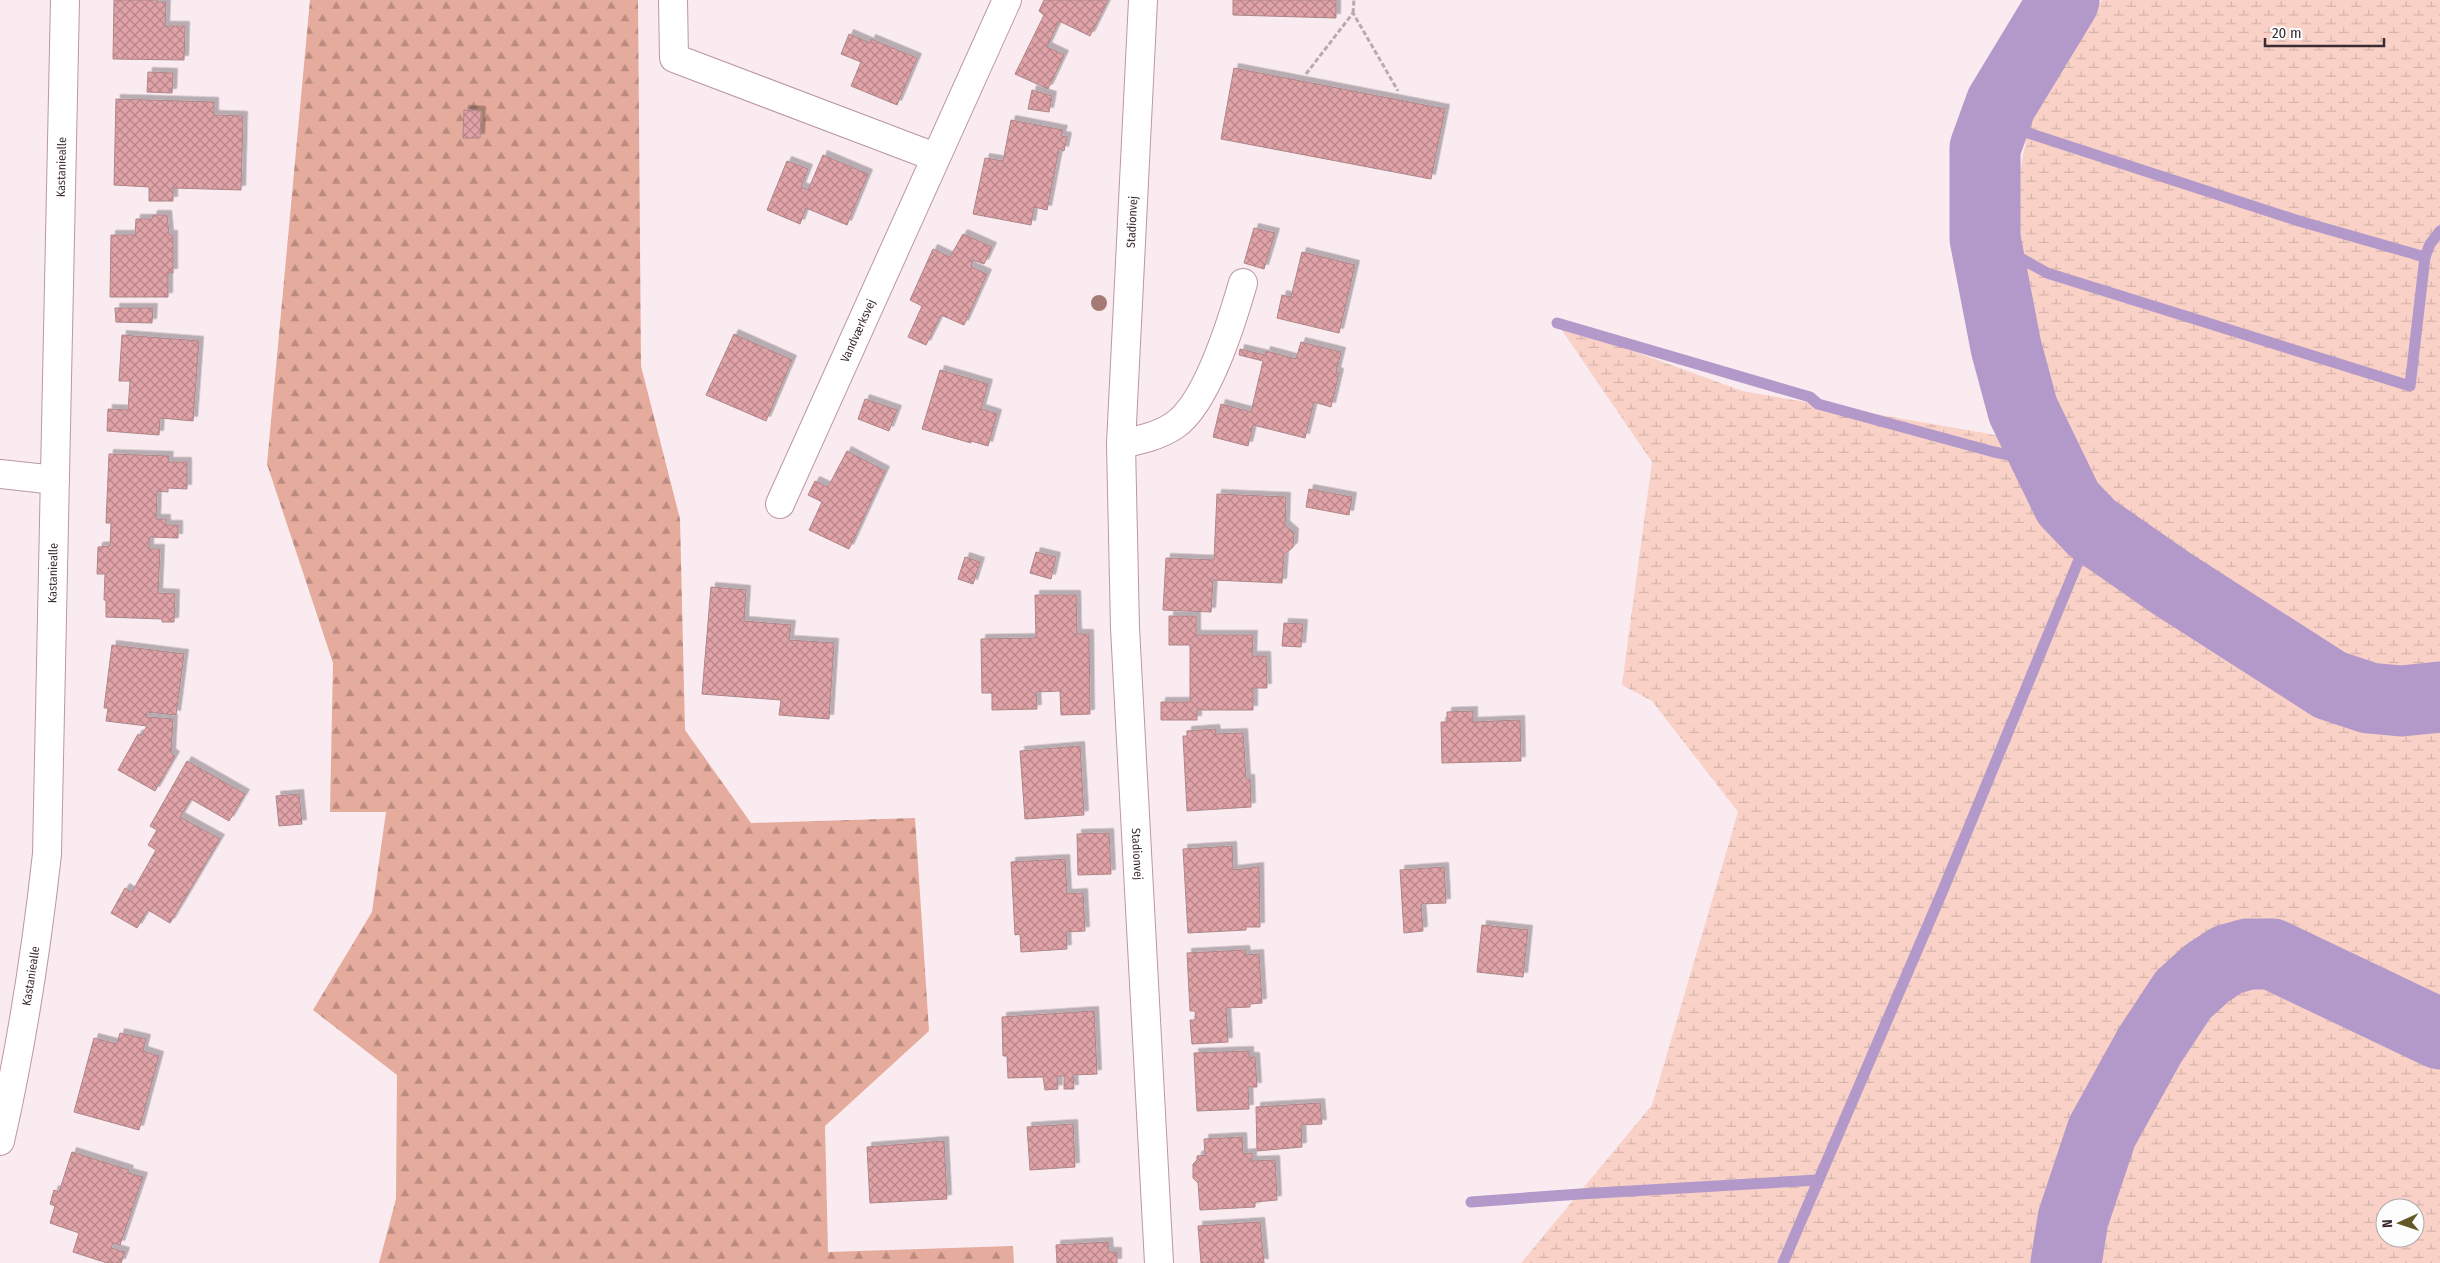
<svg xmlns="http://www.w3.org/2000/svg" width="2440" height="1263" viewBox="0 0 2440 1263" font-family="'Fira Sans Condensed',sans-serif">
  <defs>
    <pattern id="forest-firs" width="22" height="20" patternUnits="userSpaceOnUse" patternTransform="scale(1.25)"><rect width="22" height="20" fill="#e5ab9c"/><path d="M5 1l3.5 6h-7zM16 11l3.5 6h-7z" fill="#bb8b80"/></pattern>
    <pattern id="wetland-marsh" width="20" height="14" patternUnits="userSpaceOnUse" patternTransform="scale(1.25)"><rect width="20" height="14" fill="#f9d1c7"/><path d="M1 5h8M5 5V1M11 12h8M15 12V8" fill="none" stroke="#d6b4ab"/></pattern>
    <pattern id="building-cross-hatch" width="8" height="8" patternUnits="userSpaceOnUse" patternTransform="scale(1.25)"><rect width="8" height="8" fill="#e0a3a8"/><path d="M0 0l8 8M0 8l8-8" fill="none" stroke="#b78589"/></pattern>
    <filter id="shadow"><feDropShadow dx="4.5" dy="-4.5" stdDeviation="0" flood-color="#0004"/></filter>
  </defs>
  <rect width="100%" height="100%" fill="#faebf1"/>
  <path fill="url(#forest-firs)" d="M 310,0 L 638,0 L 641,366 L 680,519 L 685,730 L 751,823 L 915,818 L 929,1031 L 825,1126 L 828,1252 L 1013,1246 L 1014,1263 L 379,1263 L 396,1199 L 397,1075 L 313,1010 L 372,912 L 386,812 L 330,812 L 333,663 L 267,464 Z"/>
  <path fill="url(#wetland-marsh)" fill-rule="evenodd" d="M 2102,0 L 2440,0 L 2440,1263 L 1521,1263 L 1652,1105 L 1738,812 L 1652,701 L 1622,685 L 1652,462 L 1557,323 L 1742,391 L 1990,434 L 2072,453 L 2020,281 L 2014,200 L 2032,112 ZM 2385,1208 L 2415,1208 L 2415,1238 L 2385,1238 Z"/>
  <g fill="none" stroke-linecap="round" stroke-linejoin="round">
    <g stroke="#b299c9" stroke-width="11">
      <path d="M 1994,122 L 2299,221 L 2425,257"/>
      <path d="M 1985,238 L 2047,273 L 2410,386 L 2425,257 L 2430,244 L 2440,231"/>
      <path d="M 1557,323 L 1810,397 L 1818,404 L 1994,452 L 2047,462"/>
      <path d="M 1471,1202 L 1580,1194 L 1818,1180"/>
      <path d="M 1783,1263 L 1943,890 L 2092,528"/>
    </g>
    <g stroke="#b299c9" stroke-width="71">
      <path d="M 2064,0 L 2001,104 L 1985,148 L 1985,238 L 2006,347 L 2023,410 L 2068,503 L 2092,528 L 2171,583 L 2330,685 L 2369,698 L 2401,701 L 2440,697"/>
      <path d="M 2066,1263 L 2073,1219 L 2102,1132 L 2150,1045 L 2183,995 L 2206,974 L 2227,960 L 2248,954 L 2272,954 L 2440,1034"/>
    </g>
  </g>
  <g fill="url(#building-cross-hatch)" stroke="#ad8689" filter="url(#shadow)">
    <path d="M 114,0 L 157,0 L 158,2 L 166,2 L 165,26 L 185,26 L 184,60 L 113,59 Z"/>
    <path d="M 1044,0 L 1108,0 L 1090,36 L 1059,21 L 1047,47 L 1064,55 L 1048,89 L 1015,74 L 1044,15 L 1039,11 Z"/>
    <path d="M 1233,0 L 1336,0 L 1336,18 L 1233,15 Z"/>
    <path d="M 849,34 L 870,43 L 871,39 L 917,58 L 897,105 L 851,86 L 861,62 L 841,54 Z"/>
    <path d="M 1234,68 L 1445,109 L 1431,179 L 1221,139 Z"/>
    <path d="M 148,72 L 173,73 L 172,93 L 147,92 Z"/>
    <path d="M 1032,90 L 1052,96 L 1049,112 L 1028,109 Z"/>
    <path d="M 116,99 L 214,102 L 214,115 L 243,116 L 241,190 L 173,188 L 173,201 L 149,201 L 149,187 L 114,185 Z"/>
    <path d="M 464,110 L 481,111 L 480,138 L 463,138 Z"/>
    <path d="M 1011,120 L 1063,130 L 1061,136 L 1067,137 L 1064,151 L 1059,149 L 1047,210 L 1034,207 L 1031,225 L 973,214 L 985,158 L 1003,161 Z"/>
    <path d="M 823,155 L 868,174 L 847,225 L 806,208 L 800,224 L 767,210 L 787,161 L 808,169 L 801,187 L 808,190 Z"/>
    <path d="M 153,215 L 167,215 L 169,235 L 173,235 L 173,273 L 168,273 L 168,297 L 110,297 L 111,235 L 135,235 L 136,219 L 152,219 Z"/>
    <path d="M 1254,228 L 1275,233 L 1264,269 L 1244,263 Z"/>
    <path d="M 963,234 L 992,247 L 984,264 L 973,260 L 971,267 L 987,274 L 964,325 L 941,315 L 926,345 L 908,337 L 922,306 L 910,300 L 933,249 L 950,257 Z"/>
    <path d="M 1302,252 L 1355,265 L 1339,333 L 1277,318 L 1282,295 L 1291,297 Z"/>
    <path d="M 115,308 L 153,308 L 152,323 L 116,322 Z"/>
    <path d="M 734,334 L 792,360 L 766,421 L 706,395 Z"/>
    <path d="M 122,335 L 199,341 L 193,421 L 160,418 L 159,435 L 107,431 L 108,409 L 128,410 L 130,381 L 119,381 Z"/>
    <path d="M 1301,342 L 1341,352 L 1336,372 L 1339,373 L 1331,407 L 1314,402 L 1305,438 L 1253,425 L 1248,446 L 1213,437 L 1221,404 L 1251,412 L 1263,361 L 1239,355 L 1240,349 L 1265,355 L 1266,351 L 1296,359 Z"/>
    <path d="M 940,370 L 988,384 L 981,409 L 997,414 L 988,446 L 971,441 L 971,443 L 922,429 Z"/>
    <path d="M 865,399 L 897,410 L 889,431 L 858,419 Z"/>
    <path d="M 847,451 L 885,471 L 849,549 L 809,530 L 822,502 L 808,495 L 815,481 L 828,487 Z"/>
    <path d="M 109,454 L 169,456 L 168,462 L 187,462 L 187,489 L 168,488 L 168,492 L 157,491 L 156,519 L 166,519 L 166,525 L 178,525 L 178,538 L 150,537 L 149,541 L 149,549 L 160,549 L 158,593 L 175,594 L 174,622 L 162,622 L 162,619 L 106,617 L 106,600 L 104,600 L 105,574 L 97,574 L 98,547 L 110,546 L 111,523 L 106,523 Z"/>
    <path d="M 1309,489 L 1352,497 L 1349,515 L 1306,507 Z"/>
    <path d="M 1217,494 L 1286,497 L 1285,525 L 1294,533 L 1293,547 L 1284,555 L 1282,583 L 1213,580 L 1211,612 L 1163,610 L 1166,558 L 1214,560 Z"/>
    <path d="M 1036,552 L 1056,557 L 1051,579 L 1030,573 Z"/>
    <path d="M 965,557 L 980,562 L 973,584 L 958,579 Z"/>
    <path d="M 711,587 L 746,590 L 744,621 L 791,625 L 789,640 L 834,643 L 829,719 L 779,715 L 781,700 L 702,694 Z"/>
    <path d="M 1035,595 L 1076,595 L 1077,634 L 1089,634 L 1090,714 L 1061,715 L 1060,691 L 1036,692 L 1037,709 L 992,710 L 992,693 L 982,693 L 981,639 L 1036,638 Z"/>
    <path d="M 1169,616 L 1196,616 L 1196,635 L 1253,635 L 1252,656 L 1266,656 L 1267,688 L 1253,688 L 1253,710 L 1197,710 L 1197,720 L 1161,720 L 1161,702 L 1190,702 L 1190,645 L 1169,645 Z"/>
    <path d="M 1284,623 L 1303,624 L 1301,647 L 1282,646 Z"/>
    <path d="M 112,645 L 184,654 L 176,715 L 147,712 L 146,717 L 173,719 L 171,753 L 175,756 L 155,791 L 118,770 L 138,734 L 141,736 L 147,726 L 106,721 L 108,708 L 104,708 Z"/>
    <path d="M 1473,711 L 1473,722 L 1520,720 L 1521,761 L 1442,763 L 1441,722 L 1447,722 L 1447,712 Z"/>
    <path d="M 1215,729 L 1216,734 L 1243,733 L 1246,779 L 1250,779 L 1251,807 L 1187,811 L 1183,736 L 1187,736 L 1187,731 Z"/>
    <path d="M 1080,746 L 1084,815 L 1025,819 L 1020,751 Z"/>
    <path d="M 187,761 L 245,794 L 229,821 L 191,799 L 180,817 L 220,839 L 170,923 L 148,910 L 137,928 L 111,913 L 125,888 L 132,892 L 156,850 L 148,845 L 157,830 L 150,826 Z"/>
    <path d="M 299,794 L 302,824 L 279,826 L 276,796 Z"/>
    <path d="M 1109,833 L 1111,874 L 1078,875 L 1077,834 Z"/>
    <path d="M 1232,846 L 1233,870 L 1259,867 L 1260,927 L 1246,927 L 1246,930 L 1188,933 L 1183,849 Z"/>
    <path d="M 1065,859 L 1067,894 L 1083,893 L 1085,931 L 1066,932 L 1067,949 L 1021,952 L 1020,934 L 1015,935 L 1011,862 Z"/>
    <path d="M 1444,867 L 1446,903 L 1421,904 L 1423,931 L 1404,933 L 1400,870 Z"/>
    <path d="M 1482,925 L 1528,930 L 1523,977 L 1477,972 Z"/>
    <path d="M 1245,950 L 1246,955 L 1259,954 L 1262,1003 L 1250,1004 L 1250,1007 L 1226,1008 L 1228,1042 L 1192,1044 L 1190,1020 L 1196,1020 L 1195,1011 L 1190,1011 L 1187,953 Z"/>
    <path d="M 1094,1011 L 1097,1074 L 1073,1075 L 1074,1089 L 1064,1089 L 1064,1076 L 1057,1076 L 1058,1089 L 1045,1090 L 1043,1077 L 1008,1078 L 1007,1056 L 1003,1056 L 1002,1017 Z"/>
    <path d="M 120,1033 L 146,1039 L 143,1051 L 159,1056 L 139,1130 L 74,1112 L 94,1038 L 117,1044 Z"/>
    <path d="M 1249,1051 L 1249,1057 L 1255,1057 L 1257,1087 L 1248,1087 L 1249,1109 L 1197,1111 L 1194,1053 Z"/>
    <path d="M 1320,1103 L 1322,1124 L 1301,1125 L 1302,1147 L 1257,1151 L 1256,1107 Z"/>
    <path d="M 1073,1124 L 1075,1167 L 1030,1170 L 1027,1127 Z"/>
    <path d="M 1242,1137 L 1243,1154 L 1252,1153 L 1252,1161 L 1275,1160 L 1277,1200 L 1255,1202 L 1255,1207 L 1200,1210 L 1198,1183 L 1193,1178 L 1193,1164 L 1197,1160 L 1197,1156 L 1205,1155 L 1204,1139 Z"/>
    <path d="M 944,1141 L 947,1199 L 870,1203 L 867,1147 Z"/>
    <path d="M 72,1152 L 129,1170 L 128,1173 L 143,1177 L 120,1245 L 113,1243 L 111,1248 L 125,1252 L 121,1263 L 107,1263 L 73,1252 L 79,1233 L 50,1223 L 55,1206 L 50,1204 L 54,1190 L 59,1192 Z"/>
    <path d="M 1260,1222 L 1264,1263 L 1201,1263 L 1198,1226 Z"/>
    <path d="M 1108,1242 L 1109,1252 L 1117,1252 L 1117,1263 L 1057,1263 L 1056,1245 Z"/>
  </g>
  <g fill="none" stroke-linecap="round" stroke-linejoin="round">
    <g stroke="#bb97a6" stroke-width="30">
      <g id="minor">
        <path d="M 673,0 L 674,58 L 935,157"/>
        <path id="s1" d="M 1143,0 L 1121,444 L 1125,628 L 1159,1263"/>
        <path d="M 1121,444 C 1140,440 1159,436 1175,425 C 1207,403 1232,321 1243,283"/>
        <path d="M 0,474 L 55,480"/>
        <path id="s2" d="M 780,504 L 1007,0"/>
        <path id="s3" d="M 0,1141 C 22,1044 36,953 47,854 L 65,0"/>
      </g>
    </g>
    <g stroke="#b9aab1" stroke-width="3" stroke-dasharray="5 2.5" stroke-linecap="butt">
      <path d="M 1353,13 L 1354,0"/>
      <path d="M 1306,74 L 1353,13 L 1398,91"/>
    </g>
    <use href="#minor" stroke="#fff" stroke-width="28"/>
  </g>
  <circle fill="#a67a74" cx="1099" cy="303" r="8"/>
  <g text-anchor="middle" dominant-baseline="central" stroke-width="4" stroke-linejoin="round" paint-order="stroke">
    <g font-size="12" fill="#3b2c33" stroke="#fdfdfd">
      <text stroke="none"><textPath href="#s3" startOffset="978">Kastaniealle</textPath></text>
      <text transform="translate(1132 222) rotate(-87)">Stadionvej</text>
      <text stroke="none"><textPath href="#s2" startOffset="190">Vandværksvej</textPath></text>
      <text stroke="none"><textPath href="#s3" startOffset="572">Kastaniealle</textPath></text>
      <text stroke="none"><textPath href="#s1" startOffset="855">Stadionvej</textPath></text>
      <text stroke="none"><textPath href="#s3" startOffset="168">Kastaniealle</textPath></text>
    </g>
  </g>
  <g transform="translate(2400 1223) rotate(267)"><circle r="24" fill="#fdfdfd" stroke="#afa9ac"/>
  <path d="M0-4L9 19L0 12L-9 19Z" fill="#625926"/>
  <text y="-8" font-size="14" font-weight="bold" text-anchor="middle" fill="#3b2c33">N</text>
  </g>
  <path d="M2265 38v8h119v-8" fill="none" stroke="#3b2c33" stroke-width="2.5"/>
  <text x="2272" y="38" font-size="15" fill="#3b2c33" stroke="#fdfdfd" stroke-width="4" paint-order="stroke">20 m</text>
</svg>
